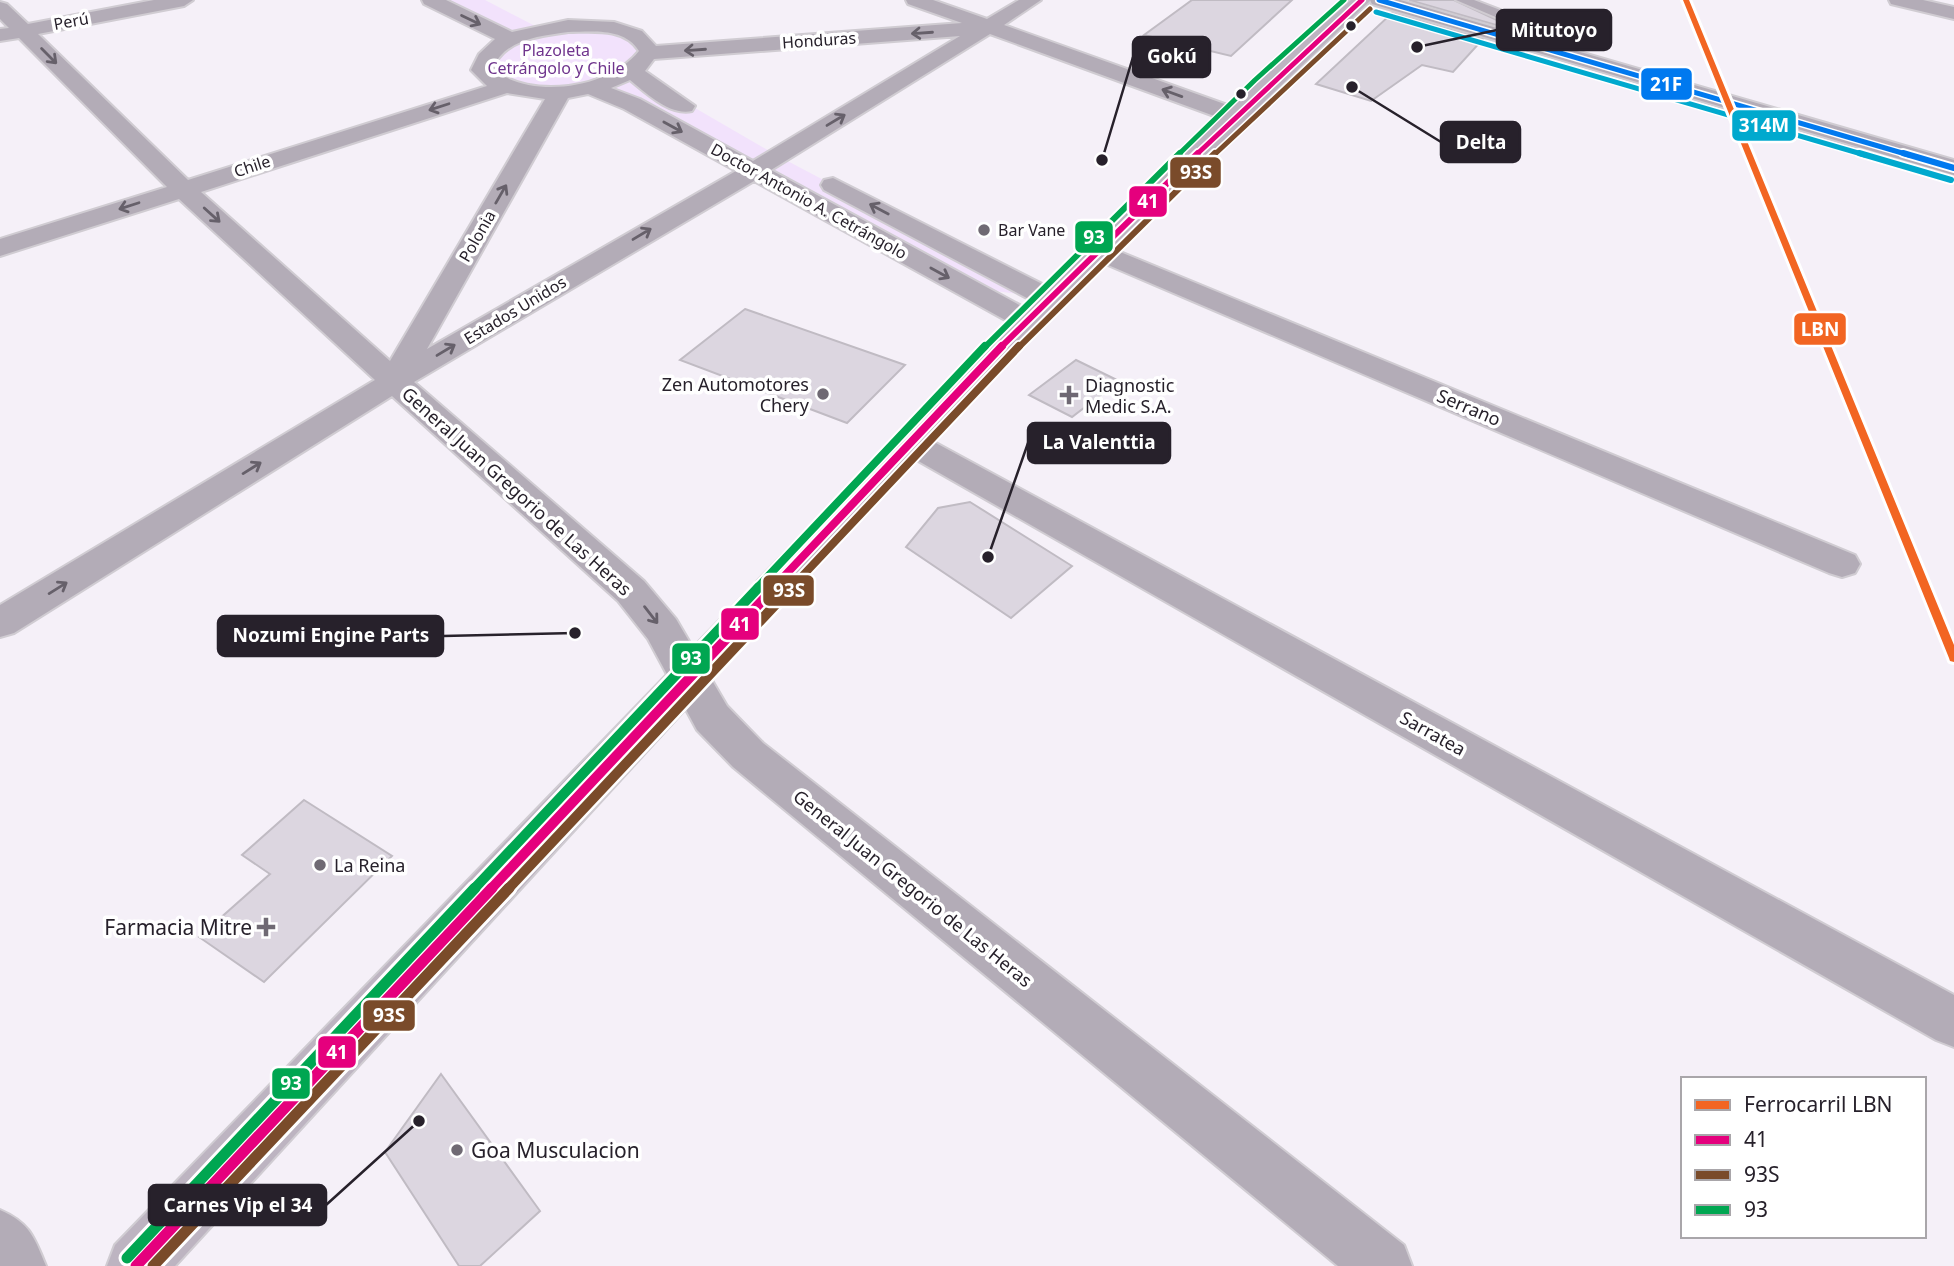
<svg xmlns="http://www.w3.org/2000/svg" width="1954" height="1266" viewBox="0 0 1954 1266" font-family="'Noto Sans',sans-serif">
  <rect width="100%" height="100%" fill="#f5f0f8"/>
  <g fill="#f2e2fc">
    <path d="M 431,0 L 485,0 L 543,30 L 511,39 Z"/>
    <path d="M 586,29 C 606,32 629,31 639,50 L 636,60 C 627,66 617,72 607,76 C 575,90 519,96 493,68 L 503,49 L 537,35 Z"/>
    <path d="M 633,72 L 778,156 L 1048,298 L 973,288 L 589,87 Z"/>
  </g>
  <g fill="#dcd6e0" stroke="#c0bbc3" stroke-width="2">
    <path d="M 1192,0 L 1292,0 L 1231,56 L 1144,35 Z"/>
    <path d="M 1409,0 L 1454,0 L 1499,21 L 1496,25 Z"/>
    <path d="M 1392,13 L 1483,39 L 1453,72 L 1422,65 L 1371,101 L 1316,84 Z"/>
    <path d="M 745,309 L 905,365 L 847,423 L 680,360 Z"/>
    <path d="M 1076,360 L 1119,381 L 1072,417 L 1029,395 Z"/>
    <path d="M 970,502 L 1072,566 L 1011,618 L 906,547 L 938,508 Z"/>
    <path d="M 304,800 L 392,856 L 264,982 L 199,937 L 270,874 L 242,855 Z"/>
    <path d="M 441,1074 L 540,1211 L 480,1266 L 459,1266 L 385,1152 Z"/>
  </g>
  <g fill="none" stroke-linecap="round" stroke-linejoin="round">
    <g stroke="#d0ccd2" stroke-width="4">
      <path id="service" d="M 1456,0 L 1474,0 L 1516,16 L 1519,25 L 1503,38 L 1493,38 L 1491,35 L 1505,21 Z"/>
    </g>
    <g stroke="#d0ccd2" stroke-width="4">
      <g id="minor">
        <path d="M 154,0 L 193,0 L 184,6 L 38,34 L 188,180 L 487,86 L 471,70 L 479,54 L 495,39 L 424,4 L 422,0 L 446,0 L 512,32 L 568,20 L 614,22 L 642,31 L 656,46 L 962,23 L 908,4 L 906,0 L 933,0 L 987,19 L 1019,0 L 1041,0 L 1004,25 L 1244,111 L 1247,116 L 1244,121 L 1228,121 L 990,34 L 771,170 L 1036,314 L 1040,320 L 1036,326 L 1026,329 L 1016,326 L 754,181 L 414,382 L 644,581 L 676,619 L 727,706 L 763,743 L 1404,1245 L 1412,1266 L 1338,1266 L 733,767 L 697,730 L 648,639 L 618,601 L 392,396 L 14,633 L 0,637 L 0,605 L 375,380 L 179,199 L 0,256 L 0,239 L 167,187 L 19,38 L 0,41 L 0,29 L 9,28 L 0,19 L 0,2 L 7,4 L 28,24 ZM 568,32 C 592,32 624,27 639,51 C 609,89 530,100 493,69 C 503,39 541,36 568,32 ZM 960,36 L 753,161 L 640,99 L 611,88 L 630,80 C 646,93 670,116 692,111 L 695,106 L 645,71 L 654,59 ZM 507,93 L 545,99 L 390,361 L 201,192 ZM 588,94 L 624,109 L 736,171 L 427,349 L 568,98 Z"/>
        <path d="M 1889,0 L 1923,0 L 1954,7 L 1954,19 L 1891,4 Z"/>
        <path d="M 833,178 L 1058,292 L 1062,298 L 1058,304 L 1048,306 L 1038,304 L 824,190 L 821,185 L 824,180 Z"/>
        <path d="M 1096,242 L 1855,555 L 1860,564 L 1855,573 L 1842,577 L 1829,573 L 1087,256 L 1083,250 L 1087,244 Z"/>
        <path d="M 911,433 L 923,436 L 1954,995 L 1954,1047 L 1936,1040 L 899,450 L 895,443 L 899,436 Z"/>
        <path d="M 0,1210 C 30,1223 34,1237 46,1266 L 0,1266 Z"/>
      </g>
    </g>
    <g stroke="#d0ccd2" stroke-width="4">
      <path id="tertiary" d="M 1370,0 L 1400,0 L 1954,160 L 1954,175 L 1372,4 Z"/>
    </g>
    <g stroke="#d0ccd2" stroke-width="4">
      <path id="secondary" d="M 1351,0 L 1371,0 L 1272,94 L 1036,326 L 175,1266 L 107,1266 L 115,1245 L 1016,314 L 1256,84 Z"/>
    </g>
    <use href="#service" fill="#b3acb7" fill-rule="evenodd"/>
    <use href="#minor" fill="#b3acb7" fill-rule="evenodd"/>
    <use href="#tertiary" fill="#b3acb7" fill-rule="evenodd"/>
    <use href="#secondary" fill="#bdb4c1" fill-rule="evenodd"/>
    <g stroke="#fff" stroke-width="8">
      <path id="bus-1-far4" d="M 1196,155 L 1362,0"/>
    </g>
    <g stroke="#fff" stroke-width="10">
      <path id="bus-1-far3" d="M 1000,348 L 1198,153"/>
    </g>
    <g stroke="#fff" stroke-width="12">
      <path id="bus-1-far2" d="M 773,588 L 1002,346"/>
    </g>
    <g stroke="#fff" stroke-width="15">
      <path id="bus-1-far1" d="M 490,890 L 775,587"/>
    </g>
    <g stroke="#fff" stroke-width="17">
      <path id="bus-1" d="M 136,1266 L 492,888"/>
    </g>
    <g stroke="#fff" stroke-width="8">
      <path id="bus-2-far4" d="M 1214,155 L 1370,9"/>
    </g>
    <g stroke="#fff" stroke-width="10">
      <path id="bus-2-far3" d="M 1018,348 L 1215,153"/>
    </g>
    <g stroke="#fff" stroke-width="12">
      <path id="bus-2-far2" d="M 791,588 L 1019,346"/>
    </g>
    <g stroke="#fff" stroke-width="15">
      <path id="bus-2-far1" d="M 507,890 L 792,587"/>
    </g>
    <g stroke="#fff" stroke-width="17">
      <path id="bus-2" d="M 153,1266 L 509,888"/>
    </g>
    <g stroke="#fff" stroke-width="8">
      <path id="bus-3-far4" d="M 1178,155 L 1255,80 L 1344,0"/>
    </g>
    <g stroke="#fff" stroke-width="10">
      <path id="bus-3-far3" d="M 984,348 L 1180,153"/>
    </g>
    <g stroke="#fff" stroke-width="12">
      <path id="bus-3-far2" d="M 757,588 L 985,346"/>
    </g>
    <g stroke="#fff" stroke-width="15">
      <path id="bus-3-far1" d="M 473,890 L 759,587"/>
    </g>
    <g stroke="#fff" stroke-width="17">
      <path id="bus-3" d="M 127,1258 L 475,888"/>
    </g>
    <g stroke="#fff" stroke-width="8">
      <path id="bus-4-far1" d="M 1379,0 L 1909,155"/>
    </g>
    <g stroke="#fff" stroke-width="10">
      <path id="bus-4" d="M 1903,153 L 1954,168"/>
    </g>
    <g stroke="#fff" stroke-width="8">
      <path id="bus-5-far1" d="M 1376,12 L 1865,155"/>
    </g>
    <g stroke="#fff" stroke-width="10">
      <path id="bus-5" d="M 1859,153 L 1951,180"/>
    </g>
    <use href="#bus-1-far4" stroke="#e5007d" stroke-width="5"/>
    <use href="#bus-1-far3" stroke="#e5007d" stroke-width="6"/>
    <use href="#bus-1-far2" stroke="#e5007d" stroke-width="8"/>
    <use href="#bus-1-far1" stroke="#e5007d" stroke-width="10"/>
    <use href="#bus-1" stroke="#e5007d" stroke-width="11"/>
    <use href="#bus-2-far4" stroke="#7a4b2a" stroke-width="5"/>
    <use href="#bus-2-far3" stroke="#7a4b2a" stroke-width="6"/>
    <use href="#bus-2-far2" stroke="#7a4b2a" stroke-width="8"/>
    <use href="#bus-2-far1" stroke="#7a4b2a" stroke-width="10"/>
    <use href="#bus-2" stroke="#7a4b2a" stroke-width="11"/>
    <use href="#bus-3-far4" stroke="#00a651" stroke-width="5"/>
    <use href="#bus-3-far3" stroke="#00a651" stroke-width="6"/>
    <use href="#bus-3-far2" stroke="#00a651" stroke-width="8"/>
    <use href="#bus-3-far1" stroke="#00a651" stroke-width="10"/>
    <use href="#bus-3" stroke="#00a651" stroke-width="11"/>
    <use href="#bus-4-far1" stroke="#0079ef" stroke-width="5"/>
    <use href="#bus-4" stroke="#0079ef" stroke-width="6"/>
    <use href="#bus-5-far1" stroke="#00a9ce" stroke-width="5"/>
    <use href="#bus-5" stroke="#00a9ce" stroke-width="6"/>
    <g stroke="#fff" stroke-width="6">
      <path id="rail-1" d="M 1683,0 L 1689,0 L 1954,645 L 1954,662 L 1950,661 L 1949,658 Z"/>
    </g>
    <use href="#rail-1" fill="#f26522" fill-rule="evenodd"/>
  </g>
  <defs><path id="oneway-shaft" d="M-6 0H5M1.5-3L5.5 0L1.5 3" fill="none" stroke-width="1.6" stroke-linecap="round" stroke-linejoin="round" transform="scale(1.75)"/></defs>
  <g stroke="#66606a">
    <use href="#oneway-shaft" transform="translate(471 20) rotate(26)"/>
    <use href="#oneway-shaft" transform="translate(922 33) rotate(176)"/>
    <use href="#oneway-shaft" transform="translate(695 50) rotate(176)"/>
    <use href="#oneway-shaft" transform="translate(49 56) rotate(45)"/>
    <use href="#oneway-shaft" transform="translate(1172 93) rotate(-160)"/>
    <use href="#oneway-shaft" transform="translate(439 107) rotate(162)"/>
    <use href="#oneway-shaft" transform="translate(836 120) rotate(-31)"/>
    <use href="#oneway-shaft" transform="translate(673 127) rotate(29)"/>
    <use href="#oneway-shaft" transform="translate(501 194) rotate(-60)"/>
    <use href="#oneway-shaft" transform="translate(129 206) rotate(162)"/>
    <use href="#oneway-shaft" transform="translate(879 209) rotate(-152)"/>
    <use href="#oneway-shaft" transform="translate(212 215) rotate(42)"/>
    <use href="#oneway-shaft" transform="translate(642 234) rotate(-31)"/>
    <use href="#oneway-shaft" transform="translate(940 273) rotate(29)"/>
    <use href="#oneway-shaft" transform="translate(446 350) rotate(-31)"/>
    <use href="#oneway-shaft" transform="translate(252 468) rotate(-32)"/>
    <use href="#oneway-shaft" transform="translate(58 588) rotate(-32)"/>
    <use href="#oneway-shaft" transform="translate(651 615) rotate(52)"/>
  </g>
  <g fill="#27212b" stroke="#fff" stroke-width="2.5">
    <circle cx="1351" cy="26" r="6"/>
    <circle cx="1241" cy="94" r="6"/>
  </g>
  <g fill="#6f6973" stroke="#fff" stroke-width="2.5">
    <circle cx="984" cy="230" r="7"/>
    <circle cx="823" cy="394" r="7"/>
    <path d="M1065.5 384.5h7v7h7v7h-7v7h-7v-7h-7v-7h7z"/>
    <circle cx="320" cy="865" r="7"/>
    <path d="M262.5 916.5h7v7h7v7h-7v7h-7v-7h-7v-7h7z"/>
    <circle cx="457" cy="1150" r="7"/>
  </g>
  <g text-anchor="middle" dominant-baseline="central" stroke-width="7" stroke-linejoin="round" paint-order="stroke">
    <g font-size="16" fill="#27212b" stroke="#fff">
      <text transform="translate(71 21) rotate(-10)">Perú</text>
      <text transform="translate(819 40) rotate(-4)">Honduras</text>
      <text transform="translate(252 166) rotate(-18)">Chile</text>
      <text transform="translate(809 201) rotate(29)">Doctor Antonio A. Cetrángolo</text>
      <text transform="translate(477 236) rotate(-60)">Polonia</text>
      <text transform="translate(515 310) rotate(-31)">Estados Unidos</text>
    </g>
    <g font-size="16" fill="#6f348d" stroke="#fff">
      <text x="556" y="50">Plazoleta<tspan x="556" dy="18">Cetrángolo y Chile</tspan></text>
    </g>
    <g font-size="16" fill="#27212b" stroke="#fff" text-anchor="start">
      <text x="998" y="230">Bar Vane</text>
    </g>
    <g font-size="18" fill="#27212b" stroke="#fff" text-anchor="start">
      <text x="809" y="384" text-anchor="end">Zen Automotores<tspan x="809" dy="21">Chery</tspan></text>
      <text x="1085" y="385">Diagnostic<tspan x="1085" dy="21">Medic S.A.</tspan></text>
      <text x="334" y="865">La Reina</text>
    </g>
    <g font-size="18" fill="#27212b" stroke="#fff">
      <text transform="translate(1469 407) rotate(23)">Serrano</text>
      <text transform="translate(517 491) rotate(42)">General Juan Gregorio de Las Heras</text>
      <text transform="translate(1433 733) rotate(29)">Sarratea</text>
      <text transform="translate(913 888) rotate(39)">General Juan Gregorio de Las Heras</text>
    </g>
    <g font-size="21" fill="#27212b" stroke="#fff" text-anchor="end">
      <text x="252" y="927">Farmacia Mitre</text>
      <text x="471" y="1150" text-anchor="start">Goa Musculacion</text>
    </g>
  </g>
  <path fill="none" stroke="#27212b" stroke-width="2.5" d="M1417 47L1497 30M1102 160L1133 57M1352 87L1441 142M988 557L1028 443M575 633L443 636M419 1121L326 1205"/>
  <g fill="#27212b" stroke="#fff" stroke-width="2.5">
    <circle cx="1417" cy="47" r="7"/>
    <circle cx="1102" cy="160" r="7"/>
    <circle cx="1352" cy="87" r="7"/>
    <circle cx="988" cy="557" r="7"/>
    <circle cx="575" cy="633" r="7"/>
    <circle cx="419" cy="1121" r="7"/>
  </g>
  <g fill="#27212b" stroke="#27212b" stroke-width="2.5">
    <rect x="1497" y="10" width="114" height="40" rx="7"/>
    <rect x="1133" y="37" width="77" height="40" rx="7"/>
    <rect x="1441" y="122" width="79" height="40" rx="7"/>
    <rect x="1028" y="423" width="142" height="40" rx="7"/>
    <rect x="218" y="616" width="225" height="40" rx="7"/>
    <rect x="149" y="1185" width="177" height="40" rx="7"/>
  </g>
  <g font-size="19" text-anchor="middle" font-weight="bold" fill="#fff">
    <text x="1554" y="37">Mitutoyo</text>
    <text x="1172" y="63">Gokú</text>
    <text x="1481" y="149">Delta</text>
    <text x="1099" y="449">La Valenttia</text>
    <text x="331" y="642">Nozumi Engine Parts</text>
    <text x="238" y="1212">Carnes Vip el 34</text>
  </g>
  <g stroke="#fff" stroke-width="2.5">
    <rect x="1640" y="67" width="53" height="34" rx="7" fill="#0079ef"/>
    <rect x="1731" y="109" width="66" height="33" rx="7" fill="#00a9ce"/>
    <rect x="1169" y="156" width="53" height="33" rx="7" fill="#7a4b2a"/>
    <rect x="1128" y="185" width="40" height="33" rx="7" fill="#e5007d"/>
    <rect x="1074" y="220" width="40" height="34" rx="7" fill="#00a651"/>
    <rect x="1793" y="312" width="54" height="34" rx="7" fill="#f26522"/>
    <rect x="762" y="574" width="53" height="33" rx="7" fill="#7a4b2a"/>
    <rect x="720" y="607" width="40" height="34" rx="7" fill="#e5007d"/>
    <rect x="671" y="642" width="40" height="33" rx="7" fill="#00a651"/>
    <rect x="362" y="999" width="54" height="33" rx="7" fill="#7a4b2a"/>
    <rect x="317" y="1035" width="40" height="34" rx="7" fill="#e5007d"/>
    <rect x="271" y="1067" width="40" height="33" rx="7" fill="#00a651"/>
  </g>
  <g font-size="19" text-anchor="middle" font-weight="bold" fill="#fff">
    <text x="1666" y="91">21F</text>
    <text x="1764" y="132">314M</text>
    <text x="1196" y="179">93S</text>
    <text x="1148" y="208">41</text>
    <text x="1094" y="244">93</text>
    <text x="1820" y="336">LBN</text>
    <text x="789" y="597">93S</text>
    <text x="740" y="631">41</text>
    <text x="691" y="665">93</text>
    <text x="389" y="1022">93S</text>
    <text x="337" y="1059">41</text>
    <text x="291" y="1090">93</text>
  </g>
  <rect x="1681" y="1077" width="245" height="161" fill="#ffffff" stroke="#a9a6aa" stroke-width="2"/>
  <rect x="1695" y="1100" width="35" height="10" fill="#f26522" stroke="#a9a6aa" stroke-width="2"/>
  <text x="1744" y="1112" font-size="21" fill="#27212b">Ferrocarril LBN</text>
  <rect x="1695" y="1135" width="35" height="10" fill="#e5007d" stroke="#a9a6aa" stroke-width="2"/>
  <text x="1744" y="1147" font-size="21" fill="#27212b">41</text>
  <rect x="1695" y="1170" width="35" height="10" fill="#7a4b2a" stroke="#a9a6aa" stroke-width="2"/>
  <text x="1744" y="1182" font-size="21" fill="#27212b">93S</text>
  <rect x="1695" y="1205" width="35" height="10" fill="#00a651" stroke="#a9a6aa" stroke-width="2"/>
  <text x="1744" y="1217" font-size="21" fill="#27212b">93</text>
</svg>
